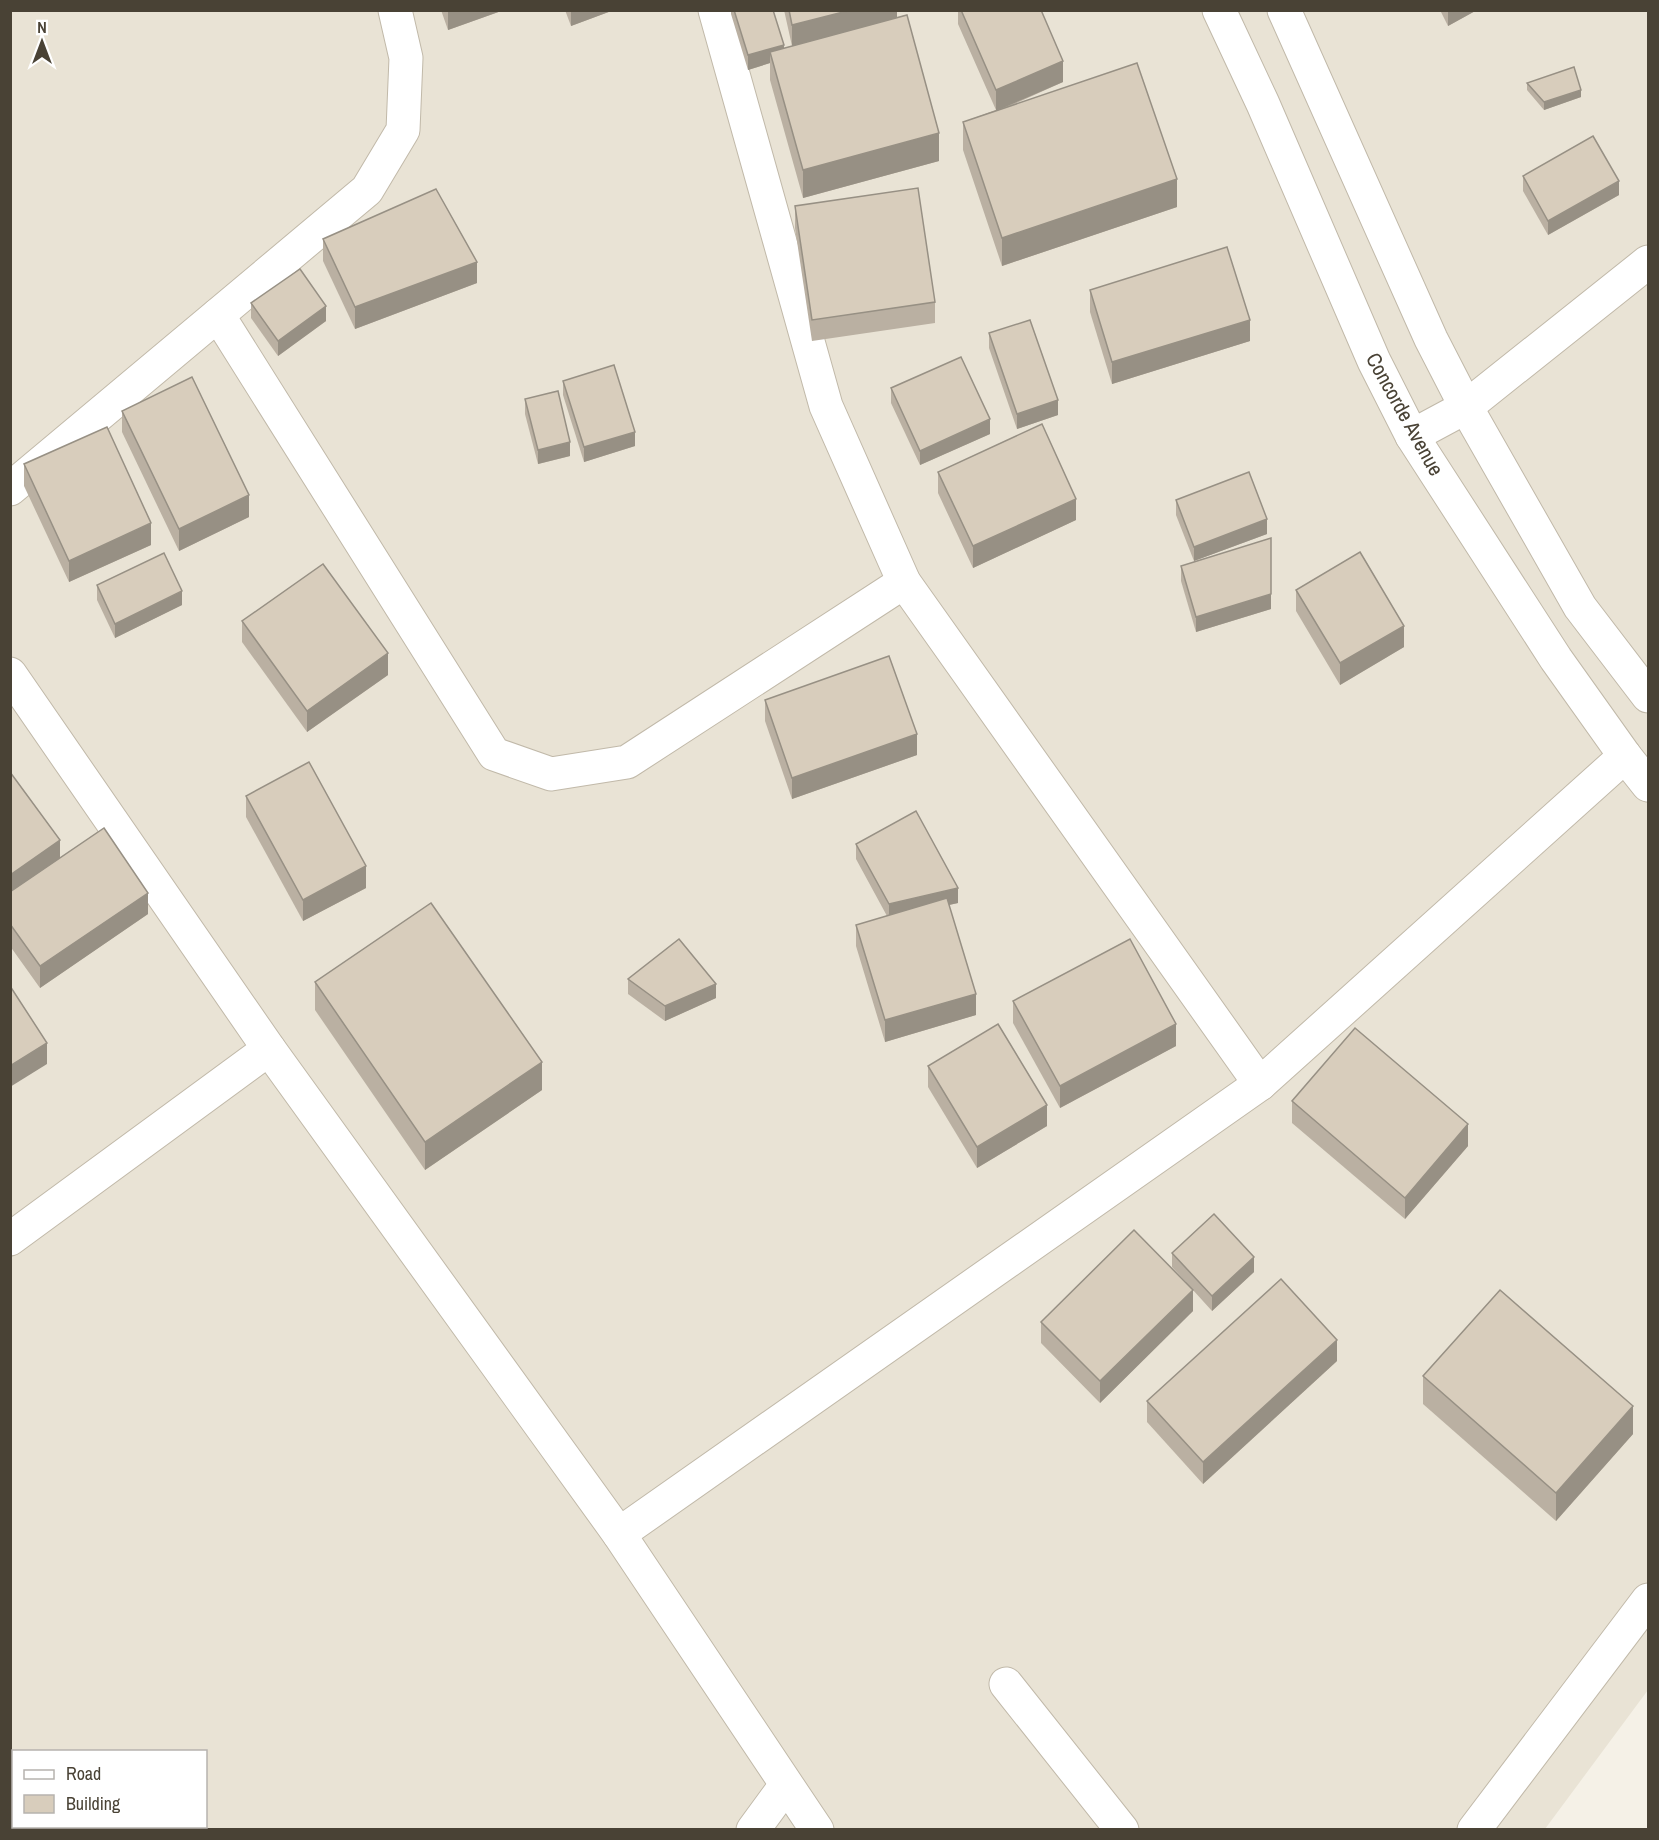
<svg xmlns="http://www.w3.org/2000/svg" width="1659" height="1840" viewBox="0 0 1659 1840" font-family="'Archivo Narrow',sans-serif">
  <rect width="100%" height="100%" fill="#f5f1e7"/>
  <path fill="#e9e3d5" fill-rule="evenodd" d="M 11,11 L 1648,11 L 1648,1690 L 1545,1829 L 11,1830 ZM 14,1752 L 206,1752 L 206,1826 L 14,1826 Z"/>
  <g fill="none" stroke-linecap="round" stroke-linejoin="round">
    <g stroke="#c1b9a9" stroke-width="35">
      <g id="minor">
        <path d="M 715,10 L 826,406 L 904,582 L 1260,1084"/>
        <path d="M 1219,10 L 1263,104 L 1374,361 L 1412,436 L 1556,659 L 1625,756 L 1648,785"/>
        <path d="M 1284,10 L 1431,339 L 1466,407 L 1580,607 L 1648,696"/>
        <path d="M 218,315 L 494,754 L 551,774 L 627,762 L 904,582"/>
        <path d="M 1412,436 L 1466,407 L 1648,262"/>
        <path d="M 10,489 L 367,190 L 403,130 L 406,58 L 395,10"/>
        <path d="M 10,674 L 269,1049 L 619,1534 L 817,1830"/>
        <path d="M 10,1239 L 269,1049"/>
        <path d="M 619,1534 L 1260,1084 L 1625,756"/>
        <path d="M 1006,1684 L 1122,1830"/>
        <path d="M 753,1830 L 786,1785"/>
        <path d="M 1474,1830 L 1648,1600"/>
      </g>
    </g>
    <use href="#minor" stroke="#fff" stroke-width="33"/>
  </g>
  <g fill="#bab0a2">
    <path d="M 441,10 L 504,10 L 448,30 Z"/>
    <path d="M 565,10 L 614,10 L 571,26 Z"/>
    <path d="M 731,10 L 773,10 L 784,48 L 792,46 L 784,10 L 897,10 L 897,18 L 939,161 L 803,198 L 770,80 L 770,63 L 748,70 L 731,14 Z"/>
    <path d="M 958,10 L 1041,10 L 1063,82 L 1010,106 L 1177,207 L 1002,266 L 963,150 L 963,122 L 996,110 L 958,24 Z"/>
    <path d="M 1440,10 L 1477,10 L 1448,26 Z"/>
    <path d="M 1527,83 L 1581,97 L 1544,110 L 1527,90 Z"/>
    <path d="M 1523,176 L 1619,195 L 1548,235 L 1523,191 Z"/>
    <path d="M 795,206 L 935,302 L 935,323 L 812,341 L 795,228 Z"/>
    <path d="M 323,239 L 477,283 L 355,329 L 323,261 Z"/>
    <path d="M 1090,290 L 1250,341 L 1112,384 L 1090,312 Z"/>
    <path d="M 251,303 L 326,321 L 278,356 L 251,318 Z"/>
    <path d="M 989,333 L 1058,415 L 1017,429 L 989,348 Z"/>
    <path d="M 563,381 L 635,446 L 584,462 L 563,395 Z"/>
    <path d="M 891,388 L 990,434 L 920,465 L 891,403 Z"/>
    <path d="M 525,399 L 570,456 L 538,464 L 525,414 Z"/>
    <path d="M 122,411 L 249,517 L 179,551 L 122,432 Z"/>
    <path d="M 24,464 L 151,545 L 69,582 L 24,486 Z"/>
    <path d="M 938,472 L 1076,520 L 973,568 L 938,493 Z"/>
    <path d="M 1176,500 L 1267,534 L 1194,561 L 1176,515 Z"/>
    <path d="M 1181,566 L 1271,609 L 1196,632 L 1181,581 Z"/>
    <path d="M 97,585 L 182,605 L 115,638 L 97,600 Z"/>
    <path d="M 1296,590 L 1404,647 L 1340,685 L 1296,611 Z"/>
    <path d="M 242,621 L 388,675 L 307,732 L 242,642 Z"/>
    <path d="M 765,700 L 917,755 L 792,799 L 765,721 Z"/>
    <path d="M 10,772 L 60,858 L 148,914 L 40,988 L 10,946 Z"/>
    <path d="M 246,796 L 366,888 L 303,921 L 246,817 Z"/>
    <path d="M 856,844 L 958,903 L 949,905 L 976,1015 L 885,1042 L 856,946 L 856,925 L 887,916 L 856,859 Z"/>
    <path d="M 628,979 L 716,998 L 665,1021 L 628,994 Z"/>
    <path d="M 315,982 L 542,1090 L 425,1170 L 315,1010 Z"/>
    <path d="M 1013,1001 L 1176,1046 L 1060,1108 L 1013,1023 Z"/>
    <path d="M 928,1066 L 1047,1126 L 977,1168 L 928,1087 Z"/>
    <path d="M 1292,1101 L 1468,1146 L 1405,1219 L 1292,1123 Z"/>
    <path d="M 1172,1253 L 1254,1272 L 1212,1311 L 1193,1290 L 1193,1311 L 1100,1403 L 1041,1343 L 1041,1322 L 1186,1282 L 1172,1267 Z"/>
    <path d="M 1337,1361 L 1203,1484 L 1147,1422 L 1147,1401 Z"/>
    <path d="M 1423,1376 L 1633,1434 L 1556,1521 L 1423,1404 Z"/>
  </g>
  <g fill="#979084">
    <path d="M 448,10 L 504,10 L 448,30 Z"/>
    <path d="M 571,10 L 614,10 L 571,26 Z"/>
    <path d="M 851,10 L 897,10 L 897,21 L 792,46 L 792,25 Z"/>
    <path d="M 1448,10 L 1477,10 L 1448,26 Z"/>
    <path d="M 784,45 L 784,59 L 770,52 L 770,63 L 748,70 L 748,55 Z"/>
    <path d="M 1063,61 L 1063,82 L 996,111 L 996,90 Z"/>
    <path d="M 1581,90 L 1581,97 L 1544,110 L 1544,102 Z"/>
    <path d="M 939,133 L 939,161 L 803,198 L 803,170 Z"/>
    <path d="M 1177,179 L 1177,207 L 1002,266 L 1002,238 Z"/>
    <path d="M 1619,181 L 1619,195 L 1548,235 L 1548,221 Z"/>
    <path d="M 477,262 L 477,283 L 355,329 L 355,307 Z"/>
    <path d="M 326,306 L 326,321 L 278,356 L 278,341 Z"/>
    <path d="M 1250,320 L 1250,341 L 1112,384 L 1112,362 Z"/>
    <path d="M 1058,400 L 1058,415 L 1017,429 L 1017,414 Z"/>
    <path d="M 990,419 L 990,434 L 920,465 L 920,451 Z"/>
    <path d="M 635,432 L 635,446 L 584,462 L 584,447 Z"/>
    <path d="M 570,442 L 570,456 L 538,464 L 538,450 Z"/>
    <path d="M 249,495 L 249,517 L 179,551 L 179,529 Z"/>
    <path d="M 1076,499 L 1076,520 L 973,568 L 973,546 Z"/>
    <path d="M 1267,519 L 1267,534 L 1194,561 L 1194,547 Z"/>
    <path d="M 151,523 L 151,545 L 69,582 L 69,561 Z"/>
    <path d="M 182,591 L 182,605 L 115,638 L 115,624 Z"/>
    <path d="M 1271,594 L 1271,609 L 1196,632 L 1196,617 Z"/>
    <path d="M 1404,626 L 1404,647 L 1340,685 L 1340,663 Z"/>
    <path d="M 388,653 L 388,675 L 307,732 L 307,711 Z"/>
    <path d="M 917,734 L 917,755 L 792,799 L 792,778 Z"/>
    <path d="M 60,840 L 60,861 L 10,896 L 10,875 Z"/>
    <path d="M 366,866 L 366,888 L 303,921 L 303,900 Z"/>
    <path d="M 958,888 L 958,903 L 889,918 L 889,904 Z"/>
    <path d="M 148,893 L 148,914 L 40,988 L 40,966 Z"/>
    <path d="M 716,984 L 716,998 L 665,1021 L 665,1006 Z"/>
    <path d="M 976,994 L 976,1015 L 885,1042 L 885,1020 Z"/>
    <path d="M 1176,1024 L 1176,1046 L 1060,1108 L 1060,1086 Z"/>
    <path d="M 47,1043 L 47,1064 L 10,1087 L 10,1066 Z"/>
    <path d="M 542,1062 L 542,1090 L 425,1170 L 425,1142 Z"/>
    <path d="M 1047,1105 L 1047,1126 L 977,1168 L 977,1147 Z"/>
    <path d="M 1468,1124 L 1468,1146 L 1405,1219 L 1405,1198 Z"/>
    <path d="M 1254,1257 L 1254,1272 L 1212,1311 L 1212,1296 Z"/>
    <path d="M 1193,1290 L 1193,1311 L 1100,1403 L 1100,1381 Z"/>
    <path d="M 1337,1340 L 1337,1361 L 1203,1484 L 1203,1462 Z"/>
    <path d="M 1633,1406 L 1633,1434 L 1556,1521 L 1556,1493 Z"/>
  </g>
  <g fill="#d8cdbc" stroke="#979084" stroke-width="1.5">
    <path d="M 734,10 L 773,10 L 784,45 L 748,55 Z"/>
    <path d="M 789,10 L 851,10 L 792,25 Z"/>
    <path d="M 961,10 L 1041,10 L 1063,61 L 996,90 Z"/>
    <path d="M 907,15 L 939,133 L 803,170 L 770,52 Z"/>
    <path d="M 1137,63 L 1177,179 L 1002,238 L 963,122 Z"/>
    <path d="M 1574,67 L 1581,90 L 1544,102 L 1527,83 Z"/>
    <path d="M 1593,136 L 1619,181 L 1548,221 L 1523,176 Z"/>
    <path d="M 918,188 L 935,302 L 812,320 L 795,206 Z"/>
    <path d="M 436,189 L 477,262 L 355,307 L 323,239 Z"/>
    <path d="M 1227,247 L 1250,320 L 1112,362 L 1090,290 Z"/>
    <path d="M 300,269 L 326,306 L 278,341 L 251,303 Z"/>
    <path d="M 1030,320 L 1058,400 L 1017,414 L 989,333 Z"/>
    <path d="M 961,357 L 990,419 L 920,451 L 891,388 Z"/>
    <path d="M 614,365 L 635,432 L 584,447 L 563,381 Z"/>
    <path d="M 192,377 L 249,495 L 179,529 L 122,411 Z"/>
    <path d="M 558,391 L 570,442 L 538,450 L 525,399 Z"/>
    <path d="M 1042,424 L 1076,499 L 973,546 L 938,472 Z"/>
    <path d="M 107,427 L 151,523 L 69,561 L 24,464 Z"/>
    <path d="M 1249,472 L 1267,519 L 1194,547 L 1176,500 Z"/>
    <path d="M 1271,538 L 1271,594 L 1196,617 L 1181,566 Z"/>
    <path d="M 1360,552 L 1404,626 L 1340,663 L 1296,590 Z"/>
    <path d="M 164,553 L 182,591 L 115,624 L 97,585 Z"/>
    <path d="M 323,564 L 388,653 L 307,711 L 242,621 Z"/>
    <path d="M 889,656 L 917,734 L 792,778 L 765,700 Z"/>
    <path d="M 309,762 L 366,866 L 303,900 L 246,796 Z"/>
    <path d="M 10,772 L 60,840 L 10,875 Z"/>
    <path d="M 916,811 L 958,888 L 889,904 L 856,844 Z"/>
    <path d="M 104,828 L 148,893 L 40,966 L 10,924 L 10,892 Z"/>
    <path d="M 947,898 L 976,994 L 885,1020 L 856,925 Z"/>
    <path d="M 431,903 L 542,1062 L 425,1142 L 315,982 Z"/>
    <path d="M 679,939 L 716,984 L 665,1006 L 628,979 Z"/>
    <path d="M 1130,939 L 1176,1024 L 1060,1086 L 1013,1001 Z"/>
    <path d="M 10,986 L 47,1043 L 10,1066 Z"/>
    <path d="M 998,1024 L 1047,1105 L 977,1147 L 928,1066 Z"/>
    <path d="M 1355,1028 L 1468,1124 L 1405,1198 L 1292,1101 Z"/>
    <path d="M 1214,1214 L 1254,1257 L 1212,1296 L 1172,1253 Z"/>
    <path d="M 1134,1230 L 1193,1290 L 1100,1381 L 1041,1322 Z"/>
    <path d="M 1281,1279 L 1337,1340 L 1203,1462 L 1147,1401 Z"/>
    <path d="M 1500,1290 L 1633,1406 L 1556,1493 L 1423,1376 Z"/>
  </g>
  <g text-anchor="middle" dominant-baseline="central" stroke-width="6" stroke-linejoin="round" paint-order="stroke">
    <g font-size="21" fill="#494235" stroke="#fff">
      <text transform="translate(1405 414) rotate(61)">Concorde Avenue</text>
    </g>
  </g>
  <rect width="1659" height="1840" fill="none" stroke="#494235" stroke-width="24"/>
  <rect x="12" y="1750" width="195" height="78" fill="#ffffff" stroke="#b6b3ae" stroke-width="1.5"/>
  <rect x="24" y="1770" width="30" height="9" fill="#ffffff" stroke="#b6b3ae" stroke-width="1.5"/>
  <text x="66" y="1780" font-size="18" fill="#494235">Road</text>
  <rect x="24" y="1795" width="30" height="18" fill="#d8cdbc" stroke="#b6b3ae" stroke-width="1.5"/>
  <text x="66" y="1810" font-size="18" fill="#494235">Building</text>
  <g transform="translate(42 42)" stroke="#ffffff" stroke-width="4.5" paint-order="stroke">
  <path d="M0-4.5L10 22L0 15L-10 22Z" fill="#494235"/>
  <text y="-9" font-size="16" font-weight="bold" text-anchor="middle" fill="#494235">N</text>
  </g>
</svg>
